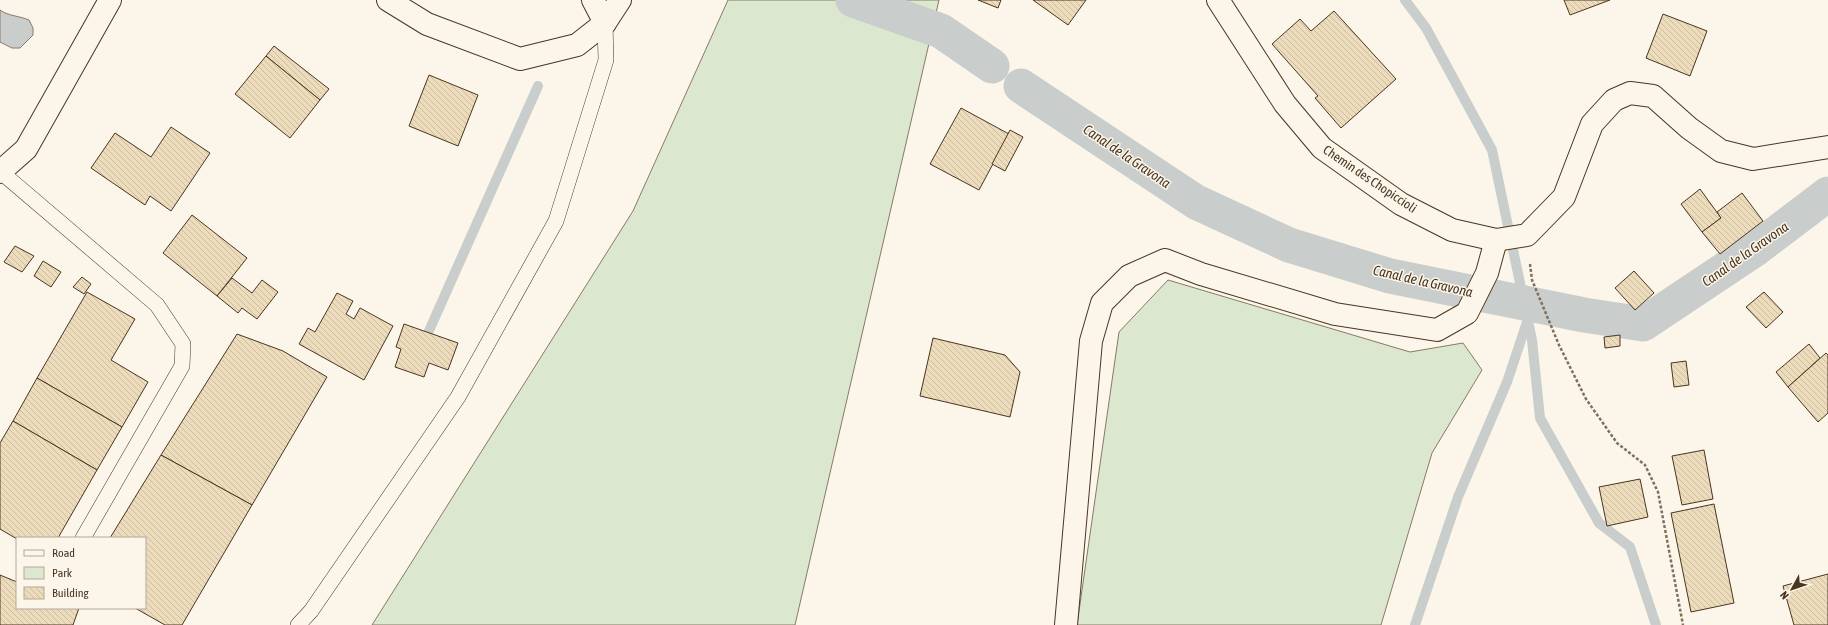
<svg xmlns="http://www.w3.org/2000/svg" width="1828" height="625" viewBox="0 0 1828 625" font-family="'Asap Condensed',sans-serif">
  <defs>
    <pattern id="building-back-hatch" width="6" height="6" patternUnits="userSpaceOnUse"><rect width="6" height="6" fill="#ecdcbc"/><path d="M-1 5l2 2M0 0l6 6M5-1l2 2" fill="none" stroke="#ccbda1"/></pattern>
  </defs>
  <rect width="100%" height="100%" fill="#fbf6e9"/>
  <g fill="#dce7d0" stroke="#887966">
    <path d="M 728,0 L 939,0 L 795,625 L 372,625 L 633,211 Z"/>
    <path d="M 1168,280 L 1410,352 L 1463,343 L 1482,370 L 1432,453 L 1381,625 L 1077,625 L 1119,332 Z"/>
  </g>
  <path fill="#c9cecd" stroke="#887966" d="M 0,10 C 8,16 20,16 29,20 L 33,28 L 33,35 L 20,48 L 12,48 L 0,42 Z"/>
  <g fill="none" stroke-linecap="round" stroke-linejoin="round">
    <g stroke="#c9cecd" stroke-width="10">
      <path d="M 1405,0 L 1426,28 L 1492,150 L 1532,340 L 1540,418 L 1599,523 L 1630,547 L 1656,625"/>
      <path d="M 428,333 L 538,86"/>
      <path d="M 1415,625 L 1458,497 L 1507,382 L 1528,319"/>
    </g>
    <g stroke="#c9cecd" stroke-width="35">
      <path d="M 853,0 L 941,31 L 992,66"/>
      <path d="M 1021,86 L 1196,202 L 1289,245 L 1390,276 L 1584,315 L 1643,324 L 1754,250 L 1828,194"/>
    </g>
  </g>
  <g fill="url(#building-back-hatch)" stroke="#4a3520">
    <path d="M 978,0 L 1001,0 L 998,8 Z"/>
    <path d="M 1033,0 L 1086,0 L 1068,25 Z"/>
    <path d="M 1564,0 L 1610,0 L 1570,15 Z"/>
    <path d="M 1334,11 L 1396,79 L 1341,128 L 1315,98 L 1318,96 L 1272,44 L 1300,19 L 1311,31 Z"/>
    <path d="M 1663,14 L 1707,31 L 1690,76 L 1646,58 Z"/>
    <path d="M 274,46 L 329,89 L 320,100 L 266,56 Z"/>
    <path d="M 266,56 L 320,100 L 290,138 L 235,94 Z"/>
    <path d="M 429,75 L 478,95 L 458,146 L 409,126 Z"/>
    <path d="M 961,108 L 1009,134 L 979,190 L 930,164 Z"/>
    <path d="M 171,127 L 210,153 L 171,211 L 150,196 L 145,205 L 91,168 L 115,133 L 151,157 Z"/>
    <path d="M 1010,130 L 1023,137 L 1005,171 L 992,164 Z"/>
    <path d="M 1700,189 L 1721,218 L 1702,232 L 1681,204 Z"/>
    <path d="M 1742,193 L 1763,221 L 1720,254 L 1702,232 L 1721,218 L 1717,212 Z"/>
    <path d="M 192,215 L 247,258 L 217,296 L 163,253 Z"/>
    <path d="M 15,246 L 34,256 L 22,272 L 4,262 Z"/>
    <path d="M 43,261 L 61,272 L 51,287 L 34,276 Z"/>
    <path d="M 1634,271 L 1654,293 L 1635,310 L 1615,288 Z"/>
    <path d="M 82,277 L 91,284 L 84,294 L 73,287 Z"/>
    <path d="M 232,278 L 252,293 L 262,280 L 278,292 L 257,319 L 242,308 L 238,313 L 217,296 Z"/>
    <path d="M 87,292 L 135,319 L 111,360 L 148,382 L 122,427 L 37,378 Z"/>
    <path d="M 1764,292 L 1783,312 L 1766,328 L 1746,307 Z"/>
    <path d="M 337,293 L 353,301 L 346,314 L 354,319 L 360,308 L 393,326 L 364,380 L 299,344 L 308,328 L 315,332 Z"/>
    <path d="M 404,324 L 458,343 L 448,370 L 429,363 L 424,377 L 395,367 L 401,349 L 396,347 Z"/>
    <path d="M 237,334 L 283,351 L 327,377 L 252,505 L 161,455 Z"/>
    <path d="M 1620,335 L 1620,346 L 1605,348 L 1604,337 Z"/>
    <path d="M 933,338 L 1005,355 L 1020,372 L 1010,417 L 920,396 Z"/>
    <path d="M 1809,344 L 1820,358 L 1788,387 L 1776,372 Z"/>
    <path d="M 1826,353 L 1828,355 L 1828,413 L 1818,422 L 1788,387 Z"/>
    <path d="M 1686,361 L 1689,385 L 1674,387 L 1671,363 Z"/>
    <path d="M 37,378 L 122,427 L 97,470 L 13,421 Z"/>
    <path d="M 13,421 L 97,470 L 58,538 L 17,539 L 0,529 L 0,443 Z"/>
    <path d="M 1704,450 L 1713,499 L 1682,505 L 1672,456 Z"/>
    <path d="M 161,455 L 252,505 L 182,625 L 165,625 L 135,608 L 145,608 L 145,538 L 110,538 Z"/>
    <path d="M 1640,479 L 1648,517 L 1607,526 L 1599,487 Z"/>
    <path d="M 1714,504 L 1734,603 L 1691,612 L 1671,513 Z"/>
    <path d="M 1828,574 L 1828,625 L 1794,625 L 1783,586 Z"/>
    <path d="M 0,575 L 17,582 L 17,608 L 79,608 L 73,625 L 0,625 Z"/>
  </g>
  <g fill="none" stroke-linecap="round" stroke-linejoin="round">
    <g stroke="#4a3520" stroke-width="16">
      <g id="service">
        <path d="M 1,172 L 157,305 L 183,344 L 182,366 L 83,538"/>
        <path d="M 298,625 L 311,611 L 458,397 L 556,221 L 606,60 L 605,23"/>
      </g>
    </g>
    <g stroke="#4a3520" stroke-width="24">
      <g id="minor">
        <path d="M 593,0 L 605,23"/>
        <path d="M 1218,0 L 1285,104 L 1322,148 L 1401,204 L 1452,230 L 1496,240 L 1527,235 L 1564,197 L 1592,124 L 1614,100 L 1630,93 L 1653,96 L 1689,128 L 1721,151 L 1753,159 L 1828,147"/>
        <path d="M 0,172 L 26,149 L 110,0"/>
        <path d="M 1066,625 L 1091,341 L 1102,303 L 1129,276 L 1165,260 L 1201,274 L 1335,314 L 1437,330 L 1467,313 L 1487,273 L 1496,240"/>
      </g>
    </g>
    <g stroke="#4a3520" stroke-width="24">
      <path id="tertiary" d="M 388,0 L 427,24 L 520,59 L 577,45 L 605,23 L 620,0"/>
    </g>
    <path stroke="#7f6f5c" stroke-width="2.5" stroke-dasharray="3 2" stroke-linecap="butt" d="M 1530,264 L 1532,280 L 1559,345 L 1586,399 L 1617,443 L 1645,465 L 1658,492 L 1683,625"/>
    <use href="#service" stroke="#fbf6e9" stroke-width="15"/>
    <use href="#minor" stroke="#fbf6e9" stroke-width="22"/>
    <use href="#tertiary" stroke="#fbf6e9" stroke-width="22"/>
  </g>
  <g text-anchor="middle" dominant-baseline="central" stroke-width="3" stroke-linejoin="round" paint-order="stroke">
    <g font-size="13" fill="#4a3520" stroke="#fbf6e9">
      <text transform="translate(1370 179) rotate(34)">Chemin des Chopiccioli</text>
    </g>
    <g font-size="14" font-style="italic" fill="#4a3520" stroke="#fbf6e9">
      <text transform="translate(1127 156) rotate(34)">Canal de la Gravona</text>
      <text transform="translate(1745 254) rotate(-35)">Canal de la Gravona</text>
      <text transform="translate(1423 281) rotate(13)">Canal de la Gravona</text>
    </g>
  </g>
  <rect x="16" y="537" width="130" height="72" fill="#fbf6e9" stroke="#b4a999"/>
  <rect x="24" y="550" width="20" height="6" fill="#fbf6e9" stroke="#b4a999"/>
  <text x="52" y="557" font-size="12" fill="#4a3520">Road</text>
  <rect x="24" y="567" width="20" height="12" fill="#dce7d0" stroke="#b4a999"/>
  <text x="52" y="577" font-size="12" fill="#4a3520">Park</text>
  <rect x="24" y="587" width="20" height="12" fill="url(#building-back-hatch)" stroke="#b4a999"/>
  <text x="52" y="597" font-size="12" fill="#4a3520">Building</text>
  <g transform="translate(1792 589) rotate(230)" stroke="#fbf6e9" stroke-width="3" paint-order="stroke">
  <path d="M0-3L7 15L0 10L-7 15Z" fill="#4a3520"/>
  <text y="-6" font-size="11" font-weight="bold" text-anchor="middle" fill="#4a3520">N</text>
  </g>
</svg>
